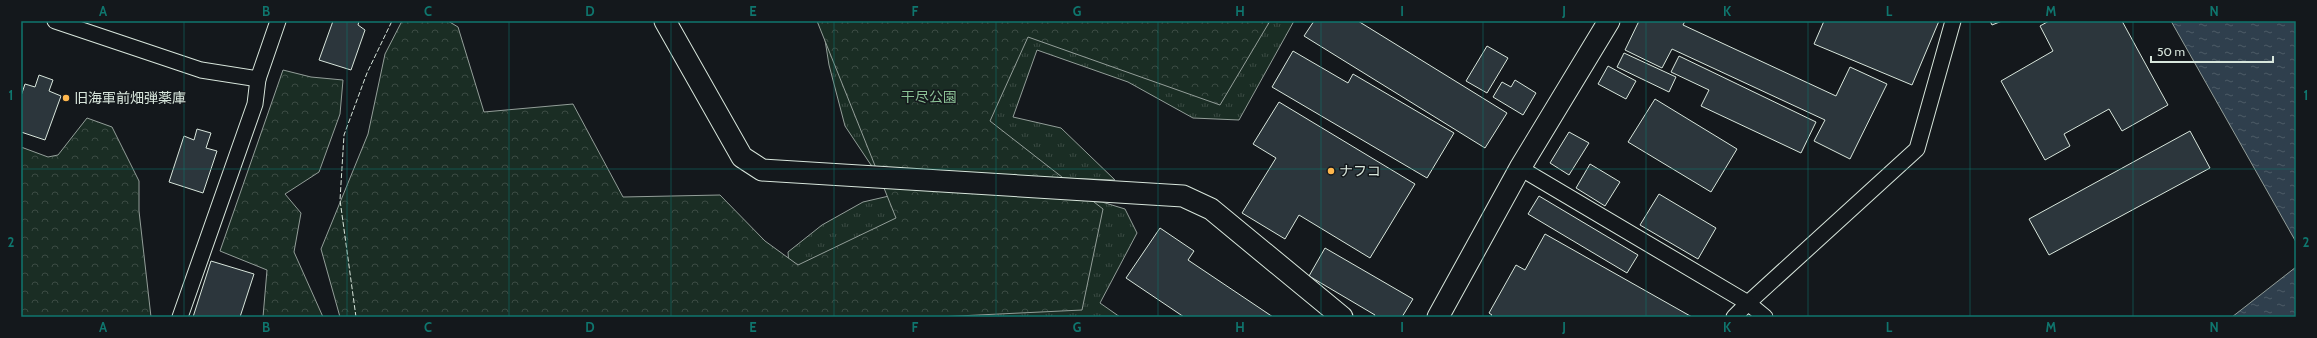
<svg xmlns="http://www.w3.org/2000/svg" width="2317" height="338" viewBox="0 0 2317 338" font-family="Cabin,'Noto Sans JP',sans-serif">
  <defs>
    <pattern id="grass-tufts" width="24" height="20" patternUnits="userSpaceOnUse"><rect width="24" height="20" fill="#1a2d24"/><path d="M3 7l-1-3M5 7V3M7 7l1-3M15 17l-1-3M17 17v-4M19 17l1-3" fill="none" stroke="#3b4b43"/></pattern>
    <pattern id="forest-crowns" width="20" height="18" patternUnits="userSpaceOnUse"><rect width="20" height="18" fill="#1a2d24"/><path d="M2 6a3 3 0 1 1 6 0M12 15a3 3 0 1 1 6 0" fill="none" stroke="#3b4b43"/></pattern>
    <pattern id="water-ripples" width="26" height="14" patternUnits="userSpaceOnUse"><rect width="26" height="14" fill="#2f3f4d"/><path d="M2 4q2-2 4 0t4 0M15 11q2-2 4 0t4 0" fill="none" stroke="#4c5b66"/></pattern>
  </defs>
  <rect width="100%" height="100%" fill="#14181c"/>
  <g fill="url(#grass-tufts)" stroke="#939e99">
    <path d="M 822,21 L 1294,21 L 1239,120 L 1193,118 L 1128,82 L 1037,50 L 1013,117 L 1061,128 L 1115,180 L 875,171 L 845,126 L 829,65 Z"/>
    <path d="M 902,193 L 1102,202 L 1125,209 L 1137,233 L 1100,303 L 1120,317 L 776,317 L 791,293 L 788,252 L 822,225 L 863,202 Z"/>
  </g>
  <g fill="url(#forest-crowns)" stroke="#939e99">
    <path d="M 402,21 L 448,21 L 458,27 L 484,112 L 573,104 L 623,197 L 720,195 L 765,241 L 798,265 L 896,218 L 817,21 L 1270,21 L 1220,105 L 1028,37 L 990,121 L 1103,209 L 1082,310 L 937,317 L 340,317 L 321,249 L 368,134 L 385,54 Z"/>
    <path d="M 283,70 L 311,77 L 343,80 L 340,114 L 319,172 L 285,194 L 301,213 L 294,252 L 323,317 L 263,317 L 267,270 L 220,251 Z"/>
    <path d="M 87,118 L 112,127 L 139,181 L 139,211 L 151,317 L 21,317 L 21,147 L 48,157 L 58,155 Z"/>
  </g>
  <g fill="url(#water-ripples)" stroke="#939e99">
    <path d="M 2171,21 L 2296,21 L 2296,242 Z"/>
    <path d="M 2296,267 L 2296,317 L 2232,317 Z"/>
  </g>
  <g fill="#2c363c" stroke="#d8e6dc">
    <path d="M 333,21 L 359,21 L 358,25 L 365,30 L 351,70 L 319,60 Z"/>
    <path d="M 1314,21 L 1358,21 L 1507,113 L 1485,148 L 1304,36 Z"/>
    <path d="M 1639,21 L 1685,21 L 1683,25 L 1836,96 L 1850,67 L 1887,84 L 1850,159 L 1814,141 L 1825,120 L 1672,49 L 1662,68 L 1625,50 Z"/>
    <path d="M 1824,21 L 1939,21 L 1912,85 L 1814,44 Z"/>
    <path d="M 1990,21 L 2002,21 L 1992,25 Z"/>
    <path d="M 2049,21 L 2122,21 L 2168,105 L 2122,131 L 2109,109 L 2064,134 L 2070,146 L 2045,160 L 2001,81 L 2053,51 L 2040,26 Z"/>
    <path d="M 1487,46 L 1508,58 L 1487,93 L 1466,81 Z"/>
    <path d="M 1293,51 L 1348,83 L 1353,74 L 1454,133 L 1427,178 L 1272,87 Z"/>
    <path d="M 1624,53 L 1676,77 L 1669,92 L 1617,67 Z"/>
    <path d="M 1679,56 L 1816,122 L 1801,153 L 1701,106 L 1709,90 L 1671,72 Z"/>
    <path d="M 1608,66 L 1636,81 L 1626,99 L 1598,84 Z"/>
    <path d="M 39,75 L 53,80 L 49,91 L 61,96 L 45,140 L 21,132 L 21,96 L 25,84 L 35,87 Z"/>
    <path d="M 1515,80 L 1536,93 L 1523,115 L 1493,97 L 1502,82 L 1511,87 Z"/>
    <path d="M 1655,99 L 1737,149 L 1711,192 L 1628,142 Z"/>
    <path d="M 1279,102 L 1415,184 L 1370,258 L 1299,215 L 1285,239 L 1242,213 L 1276,158 L 1253,144 Z"/>
    <path d="M 197,129 L 211,133 L 206,148 L 217,151 L 203,193 L 169,182 L 184,136 L 194,140 Z"/>
    <path d="M 2190,131 L 2210,168 L 2049,255 L 2029,219 Z"/>
    <path d="M 1569,132 L 1589,143 L 1569,175 L 1550,163 Z"/>
    <path d="M 1590,164 L 1620,182 L 1605,206 L 1576,188 Z"/>
    <path d="M 1659,194 L 1716,228 L 1698,259 L 1640,225 Z"/>
    <path d="M 1539,196 L 1638,255 L 1627,273 L 1528,214 Z"/>
    <path d="M 1160,228 L 1194,251 L 1188,260 L 1273,317 L 1184,317 L 1126,278 Z"/>
    <path d="M 1545,234 L 1692,317 L 1490,317 L 1492,315 L 1489,313 L 1516,265 L 1525,270 Z"/>
    <path d="M 1325,248 L 1413,299 L 1402,317 L 1374,317 L 1375,315 L 1309,276 Z"/>
    <path d="M 211,261 L 254,274 L 240,317 L 193,317 Z"/>
  </g>
  <g fill="none" stroke-linecap="round" stroke-linejoin="round">
    <g stroke="#d8e6dc" stroke-width="17">
      <g id="street">
        <path d="M 55,21 L 201,70 L 258,79 L 278,21"/>
        <path d="M 1520,168 L 1748,303 L 1917,149 L 1953,21"/>
        <path d="M 180,317 L 255,104 L 258,79"/>
        <path d="M 1734,317 L 1748,303 L 1765,317"/>
      </g>
    </g>
    <g stroke="#d8e6dc" stroke-width="23">
      <g id="secondary">
        <path d="M 665,21 L 742,157 L 762,170 L 1183,196 L 1211,209 L 1342,317"/>
        <path d="M 1438,317 L 1520,168 L 1609,21"/>
      </g>
    </g>
    <use href="#street" stroke="#14181c" stroke-width="15"/>
    <use href="#secondary" stroke="#14181c" stroke-width="21"/>
    <path stroke="#d8e6dc" stroke-width="1" stroke-dasharray="5 2" stroke-linecap="butt" d="M 356,317 L 340,200 L 344,135 L 367,73 L 392,21"/>
  </g>
  <path fill="none" stroke="#0f766e" stroke-width="1" stroke-opacity="0.55" d="M 184,21 L 184,317M 347,21 L 347,317M 509,21 L 509,317M 671,21 L 671,317M 834,21 L 834,317M 996,21 L 996,317M 1158,21 L 1158,317M 1321,21 L 1321,317M 1483,21 L 1483,317M 1646,21 L 1646,317M 1808,21 L 1808,317M 1970,21 L 1970,317M 2133,21 L 2133,317M 21,169 L 2296,169"/>
  <g fill="#ffb74d" stroke="#14181c" stroke-width="1.5">
    <circle cx="66" cy="98" r="4"/>
    <circle cx="1331" cy="171" r="4"/>
  </g>
  <g text-anchor="middle" dominant-baseline="central" stroke-width="3" stroke-linejoin="round" paint-order="stroke">
    <g font-size="14" fill="#8ac095" stroke="#14181c">
      <text x="929" y="97">干尽公園</text>
    </g>
    <g font-size="14" fill="#d8e6dc" stroke="#14181c" text-anchor="start">
      <text x="74" y="98">旧海軍前畑弾薬庫</text>
      <text x="1339" y="171">ナフコ</text>
    </g>
  </g>
  <rect width="2317" height="338" fill="none" stroke="#14181c" stroke-width="44"/>
  <path d="M2151 56v6h122v-6" fill="none" stroke="#d8e6dc" stroke-width="2"/>
  <text x="2157" y="56" font-size="12" fill="#d8e6dc" stroke="#14181c" stroke-width="3" paint-order="stroke">50 m</text>
  <rect x="22" y="22" width="2273" height="294" fill="none" stroke="#0f766e" stroke-width="1.5"/>
  <g font-size="13" text-anchor="middle" font-weight="bold" fill="#0f766e">
    <text x="103" y="16">A</text>
    <text x="266" y="16">B</text>
    <text x="428" y="16">C</text>
    <text x="590" y="16">D</text>
    <text x="753" y="16">E</text>
    <text x="915" y="16">F</text>
    <text x="1077" y="16">G</text>
    <text x="1240" y="16">H</text>
    <text x="1402" y="16">I</text>
    <text x="1564" y="16">J</text>
    <text x="1727" y="16">K</text>
    <text x="1889" y="16">L</text>
    <text x="2051" y="16">M</text>
    <text x="2214" y="16">N</text>
    <text x="11" y="100">1</text>
    <text x="2306" y="100">1</text>
    <text x="11" y="247">2</text>
    <text x="2306" y="247">2</text>
    <text x="103" y="332">A</text>
    <text x="266" y="332">B</text>
    <text x="428" y="332">C</text>
    <text x="590" y="332">D</text>
    <text x="753" y="332">E</text>
    <text x="915" y="332">F</text>
    <text x="1077" y="332">G</text>
    <text x="1240" y="332">H</text>
    <text x="1402" y="332">I</text>
    <text x="1564" y="332">J</text>
    <text x="1727" y="332">K</text>
    <text x="1889" y="332">L</text>
    <text x="2051" y="332">M</text>
    <text x="2214" y="332">N</text>
  </g>
</svg>
